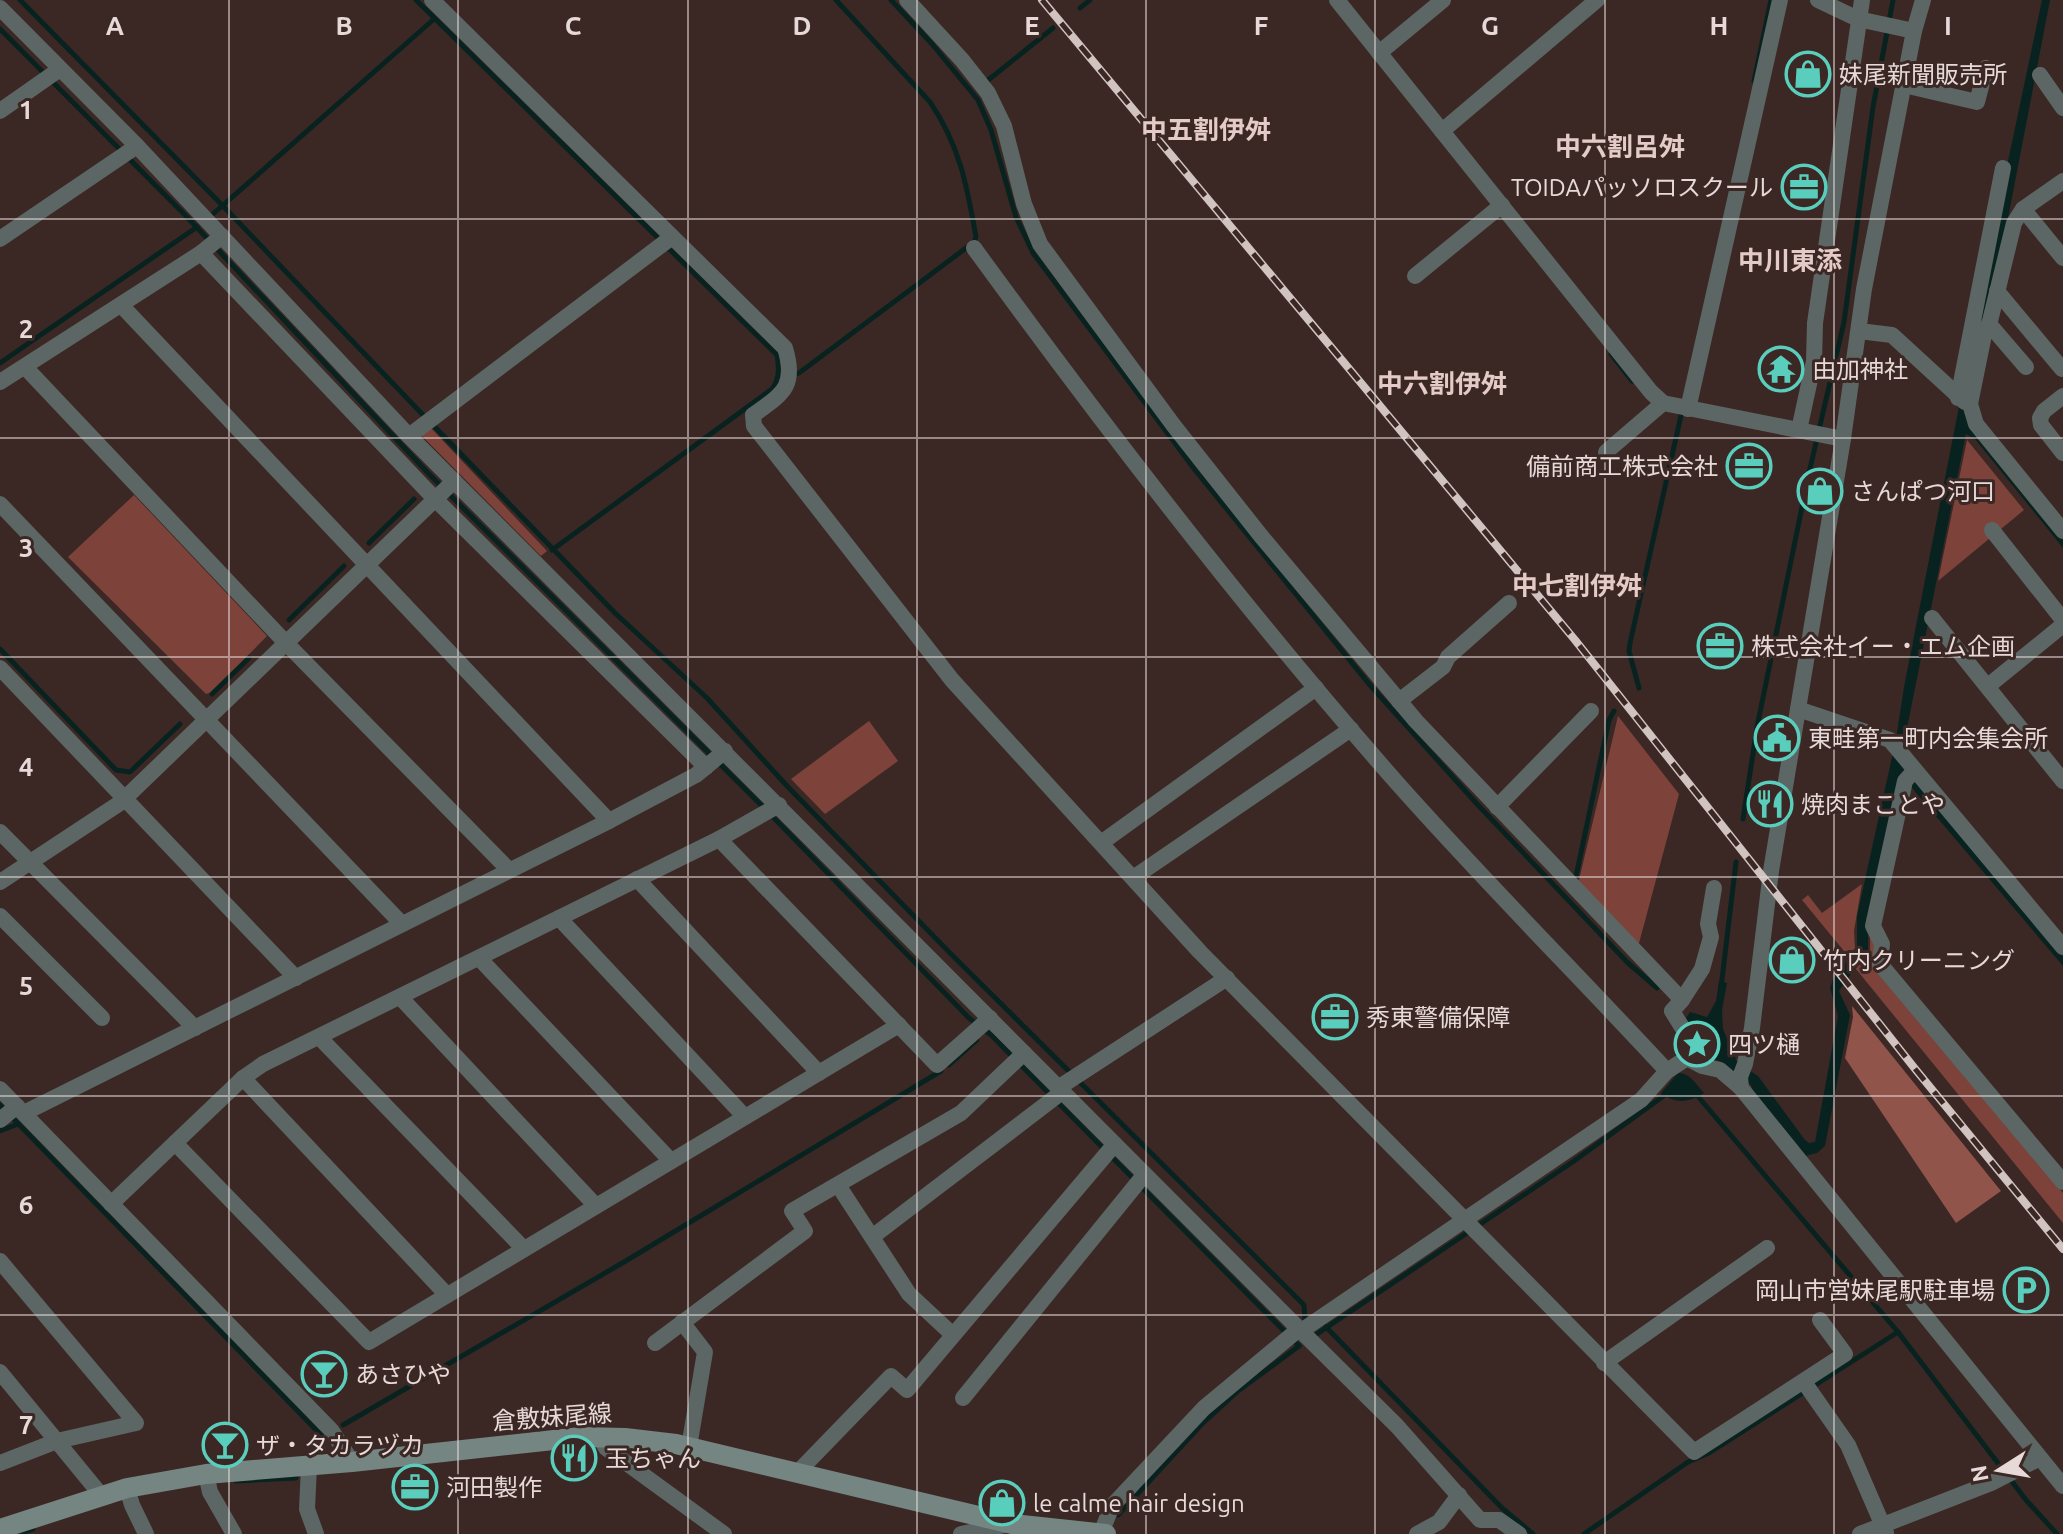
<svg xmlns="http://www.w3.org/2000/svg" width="2063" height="1534" viewBox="0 0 2063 1534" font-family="Ubuntu,'Noto Sans JP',sans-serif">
  <rect width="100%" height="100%" fill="#3b2825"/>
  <g fill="#7d433a">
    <path d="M 430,427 L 547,551 L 541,556 L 421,435 Z"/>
    <path d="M 1967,440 L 2024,510 L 1938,581 Z"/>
    <path d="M 134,495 L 267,636 L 212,692 L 206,694 L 68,557 Z"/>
    <path d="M 1618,716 L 1679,794 L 1638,947 L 1578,884 Z"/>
    <path d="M 869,721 L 898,761 L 825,814 L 791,779 Z"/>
    <path d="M 1862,884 L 1854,931 L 1855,948 L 1848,956 L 1802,900 L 1808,895 L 1822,913 Z"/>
    <path d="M 1870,928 L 1874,940 L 1874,969 L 2063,1193 L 2063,1223 L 1856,969 L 1870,951 Z"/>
  </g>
  <path fill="#91544b" d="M 1852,1006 L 2001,1191 L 1956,1223 L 1845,1058 L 1853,1017 Z"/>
  <g fill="#08231f">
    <path d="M 2042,0 L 2050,0 L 1999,265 L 1968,393 L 1996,458 L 2063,539 L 2063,548 L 1975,439 L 1966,434 L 1901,758 L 2063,956 L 2063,966 L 1901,775 L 1868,922 L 1868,950 L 1839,991 L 1850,1015 L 1825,1146 L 1817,1153 L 1805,1156 L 1755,1097 L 1751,1085 L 1732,1070 L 1722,1062 L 1699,1054 L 1702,1045 L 1686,1018 L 1690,1012 L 1707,1017 L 1716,1001 L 1719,981 L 1727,983 L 1722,1010 L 1723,1029 L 1737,1062 L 1758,1076 L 1805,1140 L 1809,1143 L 1815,1142 L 1838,1016 L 1830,988 L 1833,979 L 1857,948 L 1857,916 L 1896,739 L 1904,687 L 1996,218 Z"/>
    <path d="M 1678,1073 C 1690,1073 1696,1084 1704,1093 C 1690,1103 1674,1104 1661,1093 Z"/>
  </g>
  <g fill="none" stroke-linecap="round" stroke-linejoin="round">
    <g stroke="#08231f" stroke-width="5">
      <path d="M 20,0 L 223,206 L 425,417"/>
      <path d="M 416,0 L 777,355 C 779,367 780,378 772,389 L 552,550"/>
      <path d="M 891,0 L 932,44 L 978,100 L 991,130 L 1016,217 L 1033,253 L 1195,470 L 1369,684 L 1477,804 L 1627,962 L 1657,988"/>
      <path d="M 1080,8 L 1090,0"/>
      <path d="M 0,29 L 186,216 L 428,473 L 764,808"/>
      <path d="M 987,81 L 1053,28"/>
      <path d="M 1754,81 L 1771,0"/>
      <path d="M 213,214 L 434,19"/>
      <path d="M 1611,354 L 1632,381"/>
      <path d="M 0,363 L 197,227"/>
      <path d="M 795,374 L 799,373 L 974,242 L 976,237 C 967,186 960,146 930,102 L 836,0"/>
      <path d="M 433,425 L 615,613 L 707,698 L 788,787 L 951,954 L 1304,1305 L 1305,1321"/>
      <path d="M 369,543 L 414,499"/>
      <path d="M 289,620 L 344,566"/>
      <path d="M 0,649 L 116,770 L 130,772 L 180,724"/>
      <path d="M 1639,688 L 1629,651 L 1630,643 L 1682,411"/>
      <path d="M 212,694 L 249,658"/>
      <path d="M 771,815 L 969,1018 L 991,1035 L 1299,1346"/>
      <path d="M 1743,819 L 1757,727 L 1809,473 L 1844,322 L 1873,107 L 1893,0"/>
      <path d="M 1575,881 L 1609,720 L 1614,711"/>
      <path d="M 1721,988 L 1736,862"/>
      <path d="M 949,1065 L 977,1040"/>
      <path d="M 1695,1093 L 1898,1332 L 2026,1500 L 2057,1534"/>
      <path d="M 0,1105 L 322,1436"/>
      <path d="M 0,1131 L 18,1124"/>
      <path d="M 1326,1327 L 1502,1508 L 1533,1534"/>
      <path d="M 1311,1338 L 1574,1161 L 1669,1092"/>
      <path d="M 343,1425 L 624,1262 L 941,1071"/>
      <path d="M 236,1481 L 296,1478"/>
      <path d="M 1118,1515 L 1201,1425 L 1238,1391 L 1299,1346"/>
      <path d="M 19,1534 L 33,1529"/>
      <path d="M 1584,1534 L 1688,1462 L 1709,1453 L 1898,1332"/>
    </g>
    <g stroke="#5c6664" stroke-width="16">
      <path d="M 432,0 L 785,348 C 797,387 782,394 753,415 L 754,426 L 952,680 L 1200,952 L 1694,1452 L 1845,1354 L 1820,1320"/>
      <path d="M 907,0 L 962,60 L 988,93 L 1004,126 L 1024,204 L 1040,244 L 1174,426 L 1261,536 L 1416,721 L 1682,1000 L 1672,1011 L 1690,1040 L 1687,1058"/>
      <path d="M 1337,0 L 1651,392 L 1663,403 L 1843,439"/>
      <path d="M 1818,0 L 1858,19 L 1914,31"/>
      <path d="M 0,8 L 137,146 L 409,436 L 1299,1329 L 1304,1329 L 1641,1100 L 1667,1071 L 1687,1058 L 1702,1066 L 1720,1070 L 1741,1088 L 1740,1077 L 1745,1064 L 1752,1028 L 1771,871 L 1843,439 L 1864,289 L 1914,31 L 1923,0"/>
      <path d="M 1379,53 L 1443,0"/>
      <path d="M 2040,75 L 2063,108"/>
      <path d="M 1904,85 L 1977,102 L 1986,68"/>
      <path d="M 0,111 L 60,69"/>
      <path d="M 1442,131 L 1597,0"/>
      <path d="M 2063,181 L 2023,209 L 2014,223 L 1990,321 L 1984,335 L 1970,404 L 1976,424 L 2063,531"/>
      <path d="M 2023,209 L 2063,258"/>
      <path d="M 0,239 L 137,146"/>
      <path d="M 974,248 C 1108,432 1247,613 1398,784 C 1485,882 1578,975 1667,1071"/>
      <path d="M 201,253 L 435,499 L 706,767"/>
      <path d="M 1415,276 L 1502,205"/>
      <path d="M 1997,291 L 2062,369"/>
      <path d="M 121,305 L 609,821"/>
      <path d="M 1989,324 L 2026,367"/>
      <path d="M 1859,331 L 1892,335 L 1965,402"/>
      <path d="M 25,367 L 286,643 L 509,870"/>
      <path d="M 0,382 L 201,253 L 222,236"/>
      <path d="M 2063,396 L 2044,411 L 2040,418 L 2041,425 L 2063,453"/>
      <path d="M 1958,398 L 2003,168"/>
      <path d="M 1688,409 L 1780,0"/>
      <path d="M 1799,430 L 1814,361 L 1815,323 L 1862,0"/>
      <path d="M 409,436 L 672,237"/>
      <path d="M 1606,452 L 1663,403"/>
      <path d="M 0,504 L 402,924"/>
      <path d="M 1992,530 L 2063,620"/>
      <path d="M 1932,618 L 2063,781"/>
      <path d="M 0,668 L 296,978"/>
      <path d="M 1988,686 L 2063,625"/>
      <path d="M 1399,701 L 1443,667 L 1448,657 L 1509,603"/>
      <path d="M 1798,709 L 1890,740 L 2063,947"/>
      <path d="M 1914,771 L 1905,781 L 1873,926 L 1882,944 L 1880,964 L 2063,1182"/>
      <path d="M 1497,807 L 1591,711"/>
      <path d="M 0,832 L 195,1028"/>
      <path d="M 719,839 L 937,1065 L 990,1018"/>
      <path d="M 1101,843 L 1316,688"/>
      <path d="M 1133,878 L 1351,729"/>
      <path d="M 637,879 L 819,1073"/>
      <path d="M 0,882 L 120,803 L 454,481"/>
      <path d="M 0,916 L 102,1018"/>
      <path d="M 559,918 L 745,1117"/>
      <path d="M 479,958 L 671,1161"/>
      <path d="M 400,997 L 596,1206"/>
      <path d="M 1682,1000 L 1702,969 L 1711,937 L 1708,924 L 1714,888"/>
      <path d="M 319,1037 L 524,1249"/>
      <path d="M 243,1078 L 447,1295"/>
      <path d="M 1058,1088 L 1227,978"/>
      <path d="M 1741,1088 L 2063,1486"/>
      <path d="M 0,1089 L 331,1430 L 352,1462"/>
      <path d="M 24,1113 L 609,821 L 696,775 L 725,751"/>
      <path d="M 0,1120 L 17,1106"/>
      <path d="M 175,1143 L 369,1342 L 899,1025"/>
      <path d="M 838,1185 L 909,1294 L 953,1335"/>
      <path d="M 111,1204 L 243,1078 L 263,1064 L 719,839 L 779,805"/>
      <path d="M 872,1237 L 1062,1092"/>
      <path d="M 0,1261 L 136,1423 L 57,1441 L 0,1463"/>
      <path d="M 682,1322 L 705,1352 L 689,1447"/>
      <path d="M 655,1343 L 805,1231 L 792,1211 L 961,1113 L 1024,1053"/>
      <path d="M 1604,1363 L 1767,1248"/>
      <path d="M 0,1372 L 101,1495"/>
      <path d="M 1804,1382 L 1848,1445 L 1886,1533"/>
      <path d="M 963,1398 L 1144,1175"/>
      <path d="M 600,1437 L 606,1448 L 724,1534"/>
      <path d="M 309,1466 L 307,1509 L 316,1534"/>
      <path d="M 797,1473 L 891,1376 L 907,1390 L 1114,1145"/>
      <path d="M 206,1474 L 210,1492 L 234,1534"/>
      <path d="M 127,1488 L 132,1505 L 146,1534"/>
      <path d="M 1101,1533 L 1112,1506 L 1204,1408 L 1299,1329 L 1397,1426 L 1480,1520 L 1499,1520 L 1519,1534"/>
      <path d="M 961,1534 L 1010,1524"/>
      <path d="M 1417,1534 L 1439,1522 L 1459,1495"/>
      <path d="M 1860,1534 L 1991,1483 L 2040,1458"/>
    </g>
    <path stroke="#758582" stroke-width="20" d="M 0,1529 L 127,1488 L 206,1474 L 352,1462 L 581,1437 L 625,1438 L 676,1444 L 1012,1524 L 1106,1534"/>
    <g stroke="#d0c3c0" stroke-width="8">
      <path id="rail" d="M 1042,0 L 1575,640 L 1916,1070 L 2063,1249"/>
    </g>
    <use href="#rail" stroke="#3b2825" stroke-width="5" stroke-dasharray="15" stroke-linecap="butt"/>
  </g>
  <path fill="none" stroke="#e6d9d7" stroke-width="2" stroke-opacity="0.55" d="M 229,0 L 229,1534M 458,0 L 458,1534M 688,0 L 688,1534M 917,0 L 917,1534M 1146,0 L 1146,1534M 1375,0 L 1375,1534M 1605,0 L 1605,1534M 1834,0 L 1834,1534M 0,219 L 2063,219M 0,438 L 2063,438M 0,657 L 2063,657M 0,877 L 2063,877M 0,1096 L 2063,1096M 0,1315 L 2063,1315"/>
  <defs>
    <g id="shop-ring" transform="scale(2.3)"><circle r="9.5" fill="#3b2825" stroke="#5acebc" stroke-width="1.5"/><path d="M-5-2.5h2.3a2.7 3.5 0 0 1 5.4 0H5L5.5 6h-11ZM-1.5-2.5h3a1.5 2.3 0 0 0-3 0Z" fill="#5acebc"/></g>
    <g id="office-ring" transform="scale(2.3)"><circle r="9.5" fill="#3b2825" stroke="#5acebc" stroke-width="1.5"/><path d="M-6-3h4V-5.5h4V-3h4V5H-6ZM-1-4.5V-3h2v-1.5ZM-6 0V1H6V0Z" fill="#5acebc"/></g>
    <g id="temple-ring" transform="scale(2.3)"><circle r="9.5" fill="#3b2825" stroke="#5acebc" stroke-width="1.5"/><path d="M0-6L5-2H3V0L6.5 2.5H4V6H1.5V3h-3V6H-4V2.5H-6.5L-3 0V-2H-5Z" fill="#5acebc"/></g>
    <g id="civic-ring" transform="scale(2.3)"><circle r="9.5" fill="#3b2825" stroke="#5acebc" stroke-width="1.5"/><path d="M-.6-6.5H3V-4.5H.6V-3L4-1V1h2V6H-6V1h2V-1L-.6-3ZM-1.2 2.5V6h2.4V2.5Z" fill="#5acebc"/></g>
    <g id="restaurant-ring" transform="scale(2.3)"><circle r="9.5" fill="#3b2825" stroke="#5acebc" stroke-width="1.5"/><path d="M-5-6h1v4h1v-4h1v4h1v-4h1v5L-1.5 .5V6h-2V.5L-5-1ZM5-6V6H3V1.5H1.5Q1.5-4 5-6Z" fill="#5acebc"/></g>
    <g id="sight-ring" transform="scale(2.3)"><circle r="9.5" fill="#3b2825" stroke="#5acebc" stroke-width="1.5"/><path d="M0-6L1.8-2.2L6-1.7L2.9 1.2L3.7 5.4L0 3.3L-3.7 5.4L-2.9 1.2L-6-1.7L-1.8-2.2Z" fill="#5acebc"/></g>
    <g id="parking-ring" transform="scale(2.3)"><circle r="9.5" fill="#3b2825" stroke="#5acebc" stroke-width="1.5"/><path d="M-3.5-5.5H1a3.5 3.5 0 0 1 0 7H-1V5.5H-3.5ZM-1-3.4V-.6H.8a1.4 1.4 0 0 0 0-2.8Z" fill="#5acebc"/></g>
    <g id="bar-ring" transform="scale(2.3)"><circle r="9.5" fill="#3b2825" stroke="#5acebc" stroke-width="1.5"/><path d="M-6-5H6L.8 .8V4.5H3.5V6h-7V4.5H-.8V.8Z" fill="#5acebc"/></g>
  </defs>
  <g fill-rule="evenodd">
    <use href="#shop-ring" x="1808" y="74"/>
    <use href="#office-ring" x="1804" y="187"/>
    <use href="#temple-ring" x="1781" y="369"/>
    <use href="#office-ring" x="1749" y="466"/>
    <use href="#shop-ring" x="1820" y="491"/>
    <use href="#office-ring" x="1720" y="646"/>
    <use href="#civic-ring" x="1777" y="738"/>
    <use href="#restaurant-ring" x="1770" y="804"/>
    <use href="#shop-ring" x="1792" y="960"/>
    <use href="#office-ring" x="1335" y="1017"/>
    <use href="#sight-ring" x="1697" y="1044"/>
    <use href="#parking-ring" x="2026" y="1290"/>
    <use href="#bar-ring" x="324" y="1374"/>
    <use href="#bar-ring" x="225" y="1445"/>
    <use href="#restaurant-ring" x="574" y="1458"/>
    <use href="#office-ring" x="415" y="1487"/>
    <use href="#shop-ring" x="1002" y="1503"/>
  </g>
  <g text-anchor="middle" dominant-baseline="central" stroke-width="6" stroke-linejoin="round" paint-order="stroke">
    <g font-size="24" fill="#e6d9d7" stroke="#3b2825" text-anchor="start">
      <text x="1839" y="74">妹尾新聞販売所</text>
      <text x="1773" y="187" text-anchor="end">TOIDAパッソロスクール</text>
      <text x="1812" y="369">由加神社</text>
      <text x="1718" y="466" text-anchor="end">備前商工株式会社</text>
      <text x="1851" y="491">さんぱつ河口</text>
      <text x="1751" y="646">株式会社イー・エム企画</text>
      <text x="1808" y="738">東畦第一町内会集会所</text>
      <text x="1801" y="804">焼肉まことや</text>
      <text x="1823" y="960">竹内クリーニング</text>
      <text x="1366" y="1017">秀東警備保障</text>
      <text x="1728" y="1044">四ツ樋</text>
      <text x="1995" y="1290" text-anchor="end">岡山市営妹尾駅駐車場</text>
      <text x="355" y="1374">あさひや</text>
      <text x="256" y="1445">ザ・タカラヅカ</text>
      <text x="605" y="1458">玉ちゃん</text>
      <text x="446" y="1487">河田製作</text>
      <text x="1033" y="1503">le calme hair design</text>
    </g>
    <g font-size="24" fill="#e6d9d7" stroke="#3b2825">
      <text transform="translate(552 1417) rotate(-4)">倉敷妹尾線</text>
    </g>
    <g font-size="26" font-weight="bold" fill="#e4cbc7" stroke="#3b2825">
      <text x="1206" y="129">中五割伊舛</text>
      <text x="1620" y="146">中六割呂舛</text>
      <text x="1790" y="260">中川東添</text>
      <text x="1442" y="383">中六割伊舛</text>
      <text x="1577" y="585">中七割伊舛</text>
    </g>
  </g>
  <g font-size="26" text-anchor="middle" font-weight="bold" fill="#e6d9d7" stroke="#3b2825" stroke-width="6" stroke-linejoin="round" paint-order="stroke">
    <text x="115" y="35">A</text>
    <text x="344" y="35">B</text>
    <text x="573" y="35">C</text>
    <text x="802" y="35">D</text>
    <text x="1032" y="35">E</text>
    <text x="1261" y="35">F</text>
    <text x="1490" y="35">G</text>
    <text x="1719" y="35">H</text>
    <text x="1948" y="35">I</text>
    <text x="26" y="119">1</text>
    <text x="26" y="338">2</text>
    <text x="26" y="557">3</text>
    <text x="26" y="776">4</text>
    <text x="26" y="995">5</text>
    <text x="26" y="1214">6</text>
    <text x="26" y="1434">7</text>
  </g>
  <g transform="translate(1999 1470) rotate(259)" stroke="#3b2825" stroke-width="6" paint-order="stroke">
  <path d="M0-6L14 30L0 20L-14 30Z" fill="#e6d9d7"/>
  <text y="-12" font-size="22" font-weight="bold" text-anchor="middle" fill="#e6d9d7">N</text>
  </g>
</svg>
